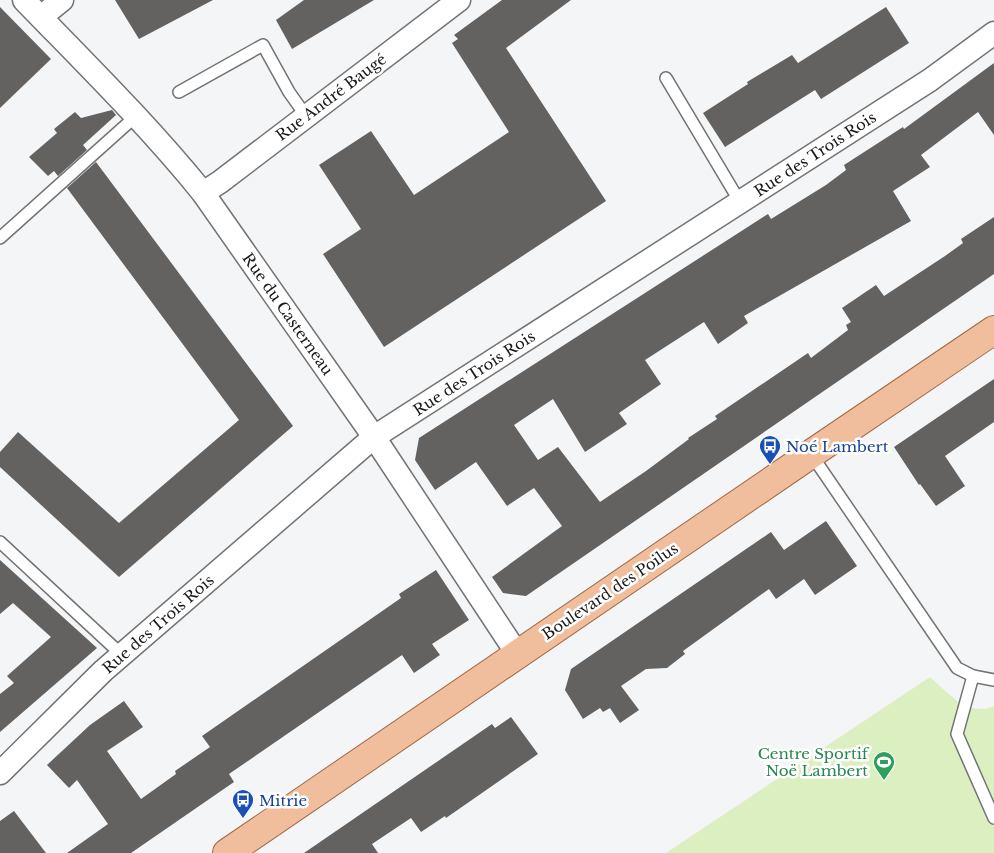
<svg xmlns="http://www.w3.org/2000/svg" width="994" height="853" viewBox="0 0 994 853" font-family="'Libre Baskerville',serif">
  <rect width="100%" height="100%" fill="#f4f5f6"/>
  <path fill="#dcefc1" d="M 930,677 C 945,690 961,710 982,709 C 986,709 991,707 994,706 L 994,853 L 666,853 Z"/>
  <g fill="#636261">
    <path d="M 115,0 L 213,0 L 139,39 Z"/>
    <path d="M 304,0 L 374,0 L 292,49 L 276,20 Z"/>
    <path d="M 502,0 L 571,0 L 506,48 L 606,201 L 384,347 L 323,254 L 361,229 L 319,165 L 371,131 L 414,195 L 509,132 L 452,43 L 458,39 L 454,35 Z"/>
    <path d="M 0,7 L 51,59 L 0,108 Z"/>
    <path d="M 886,7 L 909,43 L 821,99 L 815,90 L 725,147 L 703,113 L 748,84 L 747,82 L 792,55 L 798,63 Z"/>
    <path d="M 994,63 L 994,135 L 978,112 L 921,155 L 930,167 L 893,191 L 911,221 L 744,316 L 748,323 L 718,344 L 704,322 L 645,360 L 661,384 L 619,413 L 627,424 L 585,452 L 553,399 L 514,425 L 538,460 L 558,447 L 600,502 L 646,471 L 689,439 L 688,438 L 717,419 L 715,416 L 808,353 L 811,358 L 848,330 L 846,325 L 851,322 L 842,308 L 876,285 L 884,296 L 945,256 L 963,243 L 961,239 L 994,217 L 994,274 L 526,596 L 503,593 L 492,577 L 562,526 L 534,488 L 507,506 L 476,462 L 435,490 L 415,460 L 419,438 L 768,214 L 771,219 L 826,185 L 846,170 L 844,165 L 903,127 L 904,129 Z"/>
    <path d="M 112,110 L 116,115 L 83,145 L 87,150 L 58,176 L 54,171 L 48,176 L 29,157 L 57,133 L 54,129 L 75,112 L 81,118 Z"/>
    <path d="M 96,162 L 293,426 L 119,577 L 0,467 L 0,452 L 18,432 L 119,523 L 239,420 L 67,188 Z"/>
    <path d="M 994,379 L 994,422 L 945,456 L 965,486 L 936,506 L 920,484 L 919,485 L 894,447 Z"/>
    <path d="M 826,521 L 857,566 L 815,595 L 804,579 L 776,599 L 769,589 L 683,651 L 685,654 L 667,668 L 646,669 L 621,686 L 639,710 L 620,723 L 610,708 L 603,712 L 600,708 L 583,719 L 565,690 L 571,669 L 771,532 L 784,550 Z"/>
    <path d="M 0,560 L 97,648 L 0,732 L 0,694 L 14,683 L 7,676 L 51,637 L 13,603 L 0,614 Z"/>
    <path d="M 436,570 L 469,620 L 432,644 L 440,655 L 414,673 L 402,655 L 229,774 L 234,782 L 131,853 L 67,853 L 108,824 L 77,780 L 69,788 L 47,765 L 90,725 L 124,701 L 143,727 L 107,751 L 141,799 L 176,774 L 175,771 L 210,747 L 202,736 L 401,598 L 399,594 Z"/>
    <path d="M 511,717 L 538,754 L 446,818 L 445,816 L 421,832 L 411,818 L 372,844 L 378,853 L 304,853 L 492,724 L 495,728 Z"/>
    <path d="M 14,811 L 46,853 L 0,853 L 0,821 Z"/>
  </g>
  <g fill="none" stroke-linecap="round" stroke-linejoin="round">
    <g stroke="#727374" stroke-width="14">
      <g id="lane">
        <path d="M 666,78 L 740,202"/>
        <path d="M 179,92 L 263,45 L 289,92 L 306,116"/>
        <path d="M 0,238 L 136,116"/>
        <path d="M 811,454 L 957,668 L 973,676 L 994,680"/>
        <path d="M 0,542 L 122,655"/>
        <path d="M 973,676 L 957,734 L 994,818"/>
      </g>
    </g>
    <g stroke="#727374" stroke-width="25">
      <g id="street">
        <path d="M 24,0 C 85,63 148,125 203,193 L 374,437 L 518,655"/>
        <path d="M 41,17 L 62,0"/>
        <path d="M 203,193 L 220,182 L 459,0"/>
        <path d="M 0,773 L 103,671 L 374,437 L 930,80 L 994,33"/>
      </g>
    </g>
    <g stroke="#a06944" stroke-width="30">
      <path id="primary" d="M 227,853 L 811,454 L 994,330"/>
    </g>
    <use href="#lane" stroke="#fff" stroke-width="11"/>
    <use href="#street" stroke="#fff" stroke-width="22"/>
    <use href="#primary" stroke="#f1be9d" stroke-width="28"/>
  </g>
  <defs>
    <g id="bus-pin" transform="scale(1.125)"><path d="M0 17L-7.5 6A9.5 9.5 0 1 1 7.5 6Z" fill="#1a4fb4" stroke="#fff"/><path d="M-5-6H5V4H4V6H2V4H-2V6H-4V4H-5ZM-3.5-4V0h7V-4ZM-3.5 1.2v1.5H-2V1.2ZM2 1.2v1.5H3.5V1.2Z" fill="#fff"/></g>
    <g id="stadium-pin" transform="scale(1.125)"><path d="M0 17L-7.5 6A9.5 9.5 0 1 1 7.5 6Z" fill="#2e9e5b" stroke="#fff"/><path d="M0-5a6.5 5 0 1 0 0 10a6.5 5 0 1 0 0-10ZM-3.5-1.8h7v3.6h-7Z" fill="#fff"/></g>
  </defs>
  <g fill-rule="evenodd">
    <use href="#bus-pin" x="770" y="446"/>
    <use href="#stadium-pin" x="884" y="762"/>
    <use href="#bus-pin" x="243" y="800"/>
  </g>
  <g text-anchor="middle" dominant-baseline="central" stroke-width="5" stroke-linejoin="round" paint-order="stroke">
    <g font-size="15" fill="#1a1a1a" stroke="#fff">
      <text transform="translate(331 97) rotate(-37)">Rue André Baugé</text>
      <text transform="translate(815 154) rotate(-33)">Rue des Trois Rois</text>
      <text transform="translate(288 314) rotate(55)">Rue du Casterneau</text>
      <text transform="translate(474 373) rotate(-33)">Rue des Trois Rois</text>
      <text transform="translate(610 591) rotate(-34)">Boulevard des Poilus</text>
      <text transform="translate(158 624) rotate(-41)">Rue des Trois Rois</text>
    </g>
    <g font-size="15" fill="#164399" stroke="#fff" text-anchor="start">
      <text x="786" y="446">Noé Lambert</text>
      <text x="259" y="800">Mitrie</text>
    </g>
    <g font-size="15" fill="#27864d" stroke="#fff" text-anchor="end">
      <text x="868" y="753">Centre Sportif<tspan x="868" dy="17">Noë Lambert</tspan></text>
    </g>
  </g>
</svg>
